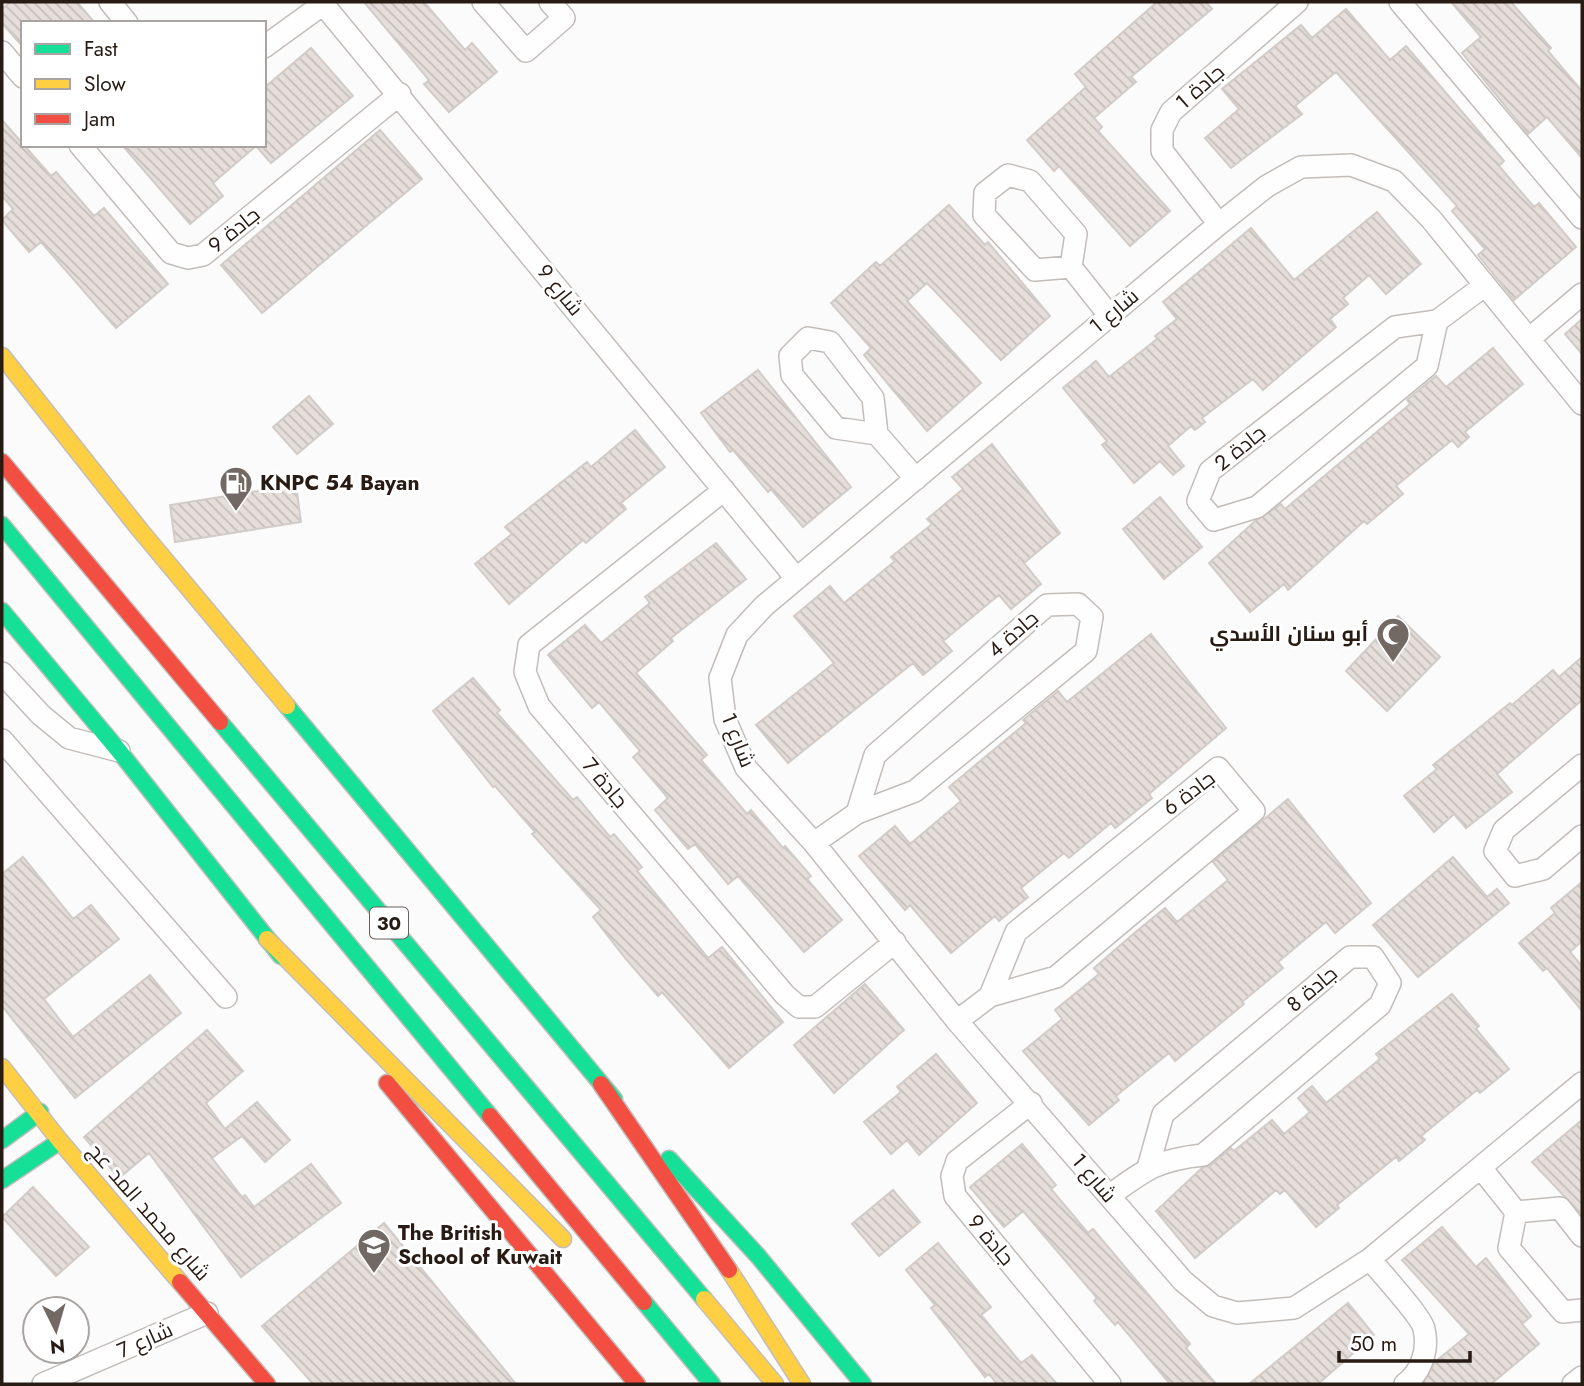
<svg xmlns="http://www.w3.org/2000/svg" width="1584" height="1386" viewBox="0 0 1584 1386" font-family="Jost,Cairo,sans-serif">
  <style>
    .building { fill: url(#building-back-hatch); stroke: #d2ccc8; stroke-width: 2 }
    .lines { fill: none; stroke-linecap: round; stroke-linejoin: round }
    .street-casing { stroke: #c3bdba; stroke-width: 24 }
    .fast-casing { stroke: #c3bdba; stroke-width: 19 }
    .slow-casing { stroke: #c3bdba; stroke-width: 19 }
    .jam-casing { stroke: #c3bdba; stroke-width: 19 }
    .street { stroke: #fefefe; stroke-width: 21 }
    .fast { stroke: #16e098; stroke-width: 16 }
    .slow { stroke: #ffcf43; stroke-width: 16 }
    .jam { stroke: #f24e42; stroke-width: 16 }
    .labels { text-anchor: middle; dominant-baseline: central; stroke-width: 6; stroke-linejoin: round; paint-order: stroke }
    .shield { fill: #fff; stroke: #685f5a; stroke-width: 2 }
    .shield-label { font-size: 19px; font-weight: bold; fill: #281b14 }
    .street-label { font-size: 21px; fill: #281b14; stroke: #fff }
    .poi-label { font-size: 21px; font-weight: bold; fill: #281b14; stroke: #fff; text-anchor: start }
  </style>
  <defs>
    <pattern id="building-back-hatch" width="6" height="6" patternUnits="userSpaceOnUse" patternTransform="scale(1.75)"><rect width="6" height="6" fill="#e5dedb"/><path d="M-1 5l2 2M0 0l6 6M5-1l2 2" fill="none" stroke="#c4bebb"/></pattern>
  </defs>
  <rect width="100%" height="100%" fill="#fbfbfb"/>
  <!-- building -->
  <path class="building" d="M 10,2 L 77,2 L 95,23 L 23,23 L 23,47 L 2,23 L 2,9 Z
    M 364,2 L 424,2 L 465,50 L 472,43 L 497,72 L 449,112 L 424,84 L 429,80 Z
    M 1157,2 L 1206,2 L 1212,9 L 1131,77 L 1136,82 L 1094,118 L 1102,127 L 1098,131 L 1170,211 L 1130,246 L 1059,166 L 1054,171 L 1027,140 L 1086,87 L 1075,74 Z
    M 1451,2 L 1511,2 L 1551,48 L 1548,51 L 1582,91 L 1582,158 L 1547,117 L 1528,134 L 1462,53 L 1481,37 Z
    M 1346,9 L 1390,60 L 1406,46 L 1504,161 L 1499,166 L 1534,207 L 1539,203 L 1576,247 L 1514,300 L 1478,255 L 1485,249 L 1452,211 L 1457,206 L 1336,72 L 1295,106 L 1302,114 L 1231,168 L 1205,138 L 1239,109 L 1222,89 L 1301,25 L 1312,38 Z
    M 311,48 L 353,96 L 271,163 L 256,146 L 213,183 L 223,196 L 190,224 L 122,145 L 264,145 L 264,88 Z
    M 2,120 L 51,176 L 56,172 L 94,216 L 104,208 L 168,284 L 116,328 L 41,242 L 29,252 L 2,220 L 13,209 L 2,196 Z
    M 380,130 L 422,179 L 262,313 L 221,265 Z
    M 949,205 L 985,245 L 988,242 L 1050,316 L 1001,360 L 927,283 L 907,301 L 981,383 L 927,431 L 864,355 L 871,348 L 831,303 L 876,262 L 880,266 Z
    M 1377,212 L 1421,264 L 1386,294 L 1369,275 L 1343,298 L 1348,304 L 1330,319 L 1336,327 L 1263,390 L 1253,379 L 1202,418 L 1205,422 L 1195,430 L 1191,426 L 1168,446 L 1184,466 L 1173,475 L 1160,461 L 1134,483 L 1102,445 L 1107,441 L 1063,388 L 1096,361 L 1109,377 L 1157,339 L 1155,336 L 1177,319 L 1163,302 L 1251,228 L 1294,280 Z
    M 1582,319 L 1582,354 L 1565,334 Z
    M 1493,348 L 1523,384 L 1465,432 L 1469,437 L 1458,447 L 1452,440 L 1396,486 L 1403,494 L 1367,524 L 1364,521 L 1288,590 L 1284,584 L 1250,612 L 1209,563 L 1254,522 L 1281,504 L 1285,509 L 1410,404 L 1407,400 L 1436,376 L 1446,387 Z
    M 758,370 L 851,487 L 803,527 L 771,489 L 768,492 L 733,450 L 730,452 L 701,413 Z
    M 309,396 L 333,424 L 297,454 L 273,427 Z
    M 635,430 L 665,467 L 621,503 L 626,509 L 586,543 L 583,540 L 509,604 L 475,564 L 512,534 L 505,527 L 587,462 L 591,467 Z
    M 992,444 L 1060,533 L 1024,563 L 1041,584 L 1011,609 L 999,595 L 943,641 L 952,651 L 923,675 L 913,663 L 788,763 L 756,725 L 834,663 L 794,616 L 830,586 L 844,603 L 895,561 L 891,557 L 932,524 L 927,519 L 963,489 L 952,477 Z
    M 296,485 L 301,522 L 175,542 L 170,505 Z
    M 1160,497 L 1202,547 L 1164,579 L 1123,529 Z
    M 716,543 L 746,579 L 671,638 L 673,641 L 636,673 L 707,755 L 701,760 L 747,814 L 751,810 L 783,848 L 785,846 L 811,876 L 807,879 L 842,920 L 804,952 L 738,876 L 728,884 L 695,844 L 688,849 L 655,810 L 668,798 L 633,757 L 640,751 L 599,702 L 592,708 L 548,655 L 585,625 L 601,643 L 650,603 L 645,597 Z
    M 1398,616 L 1440,657 L 1387,711 L 1346,671 Z
    M 1151,634 L 1226,728 L 1149,794 L 1152,798 L 1115,828 L 1111,823 L 1069,858 L 1064,853 L 1021,888 L 1028,897 L 999,921 L 995,916 L 951,953 L 910,905 L 905,910 L 859,856 L 895,826 L 910,844 L 961,801 L 949,787 L 1026,723 L 1023,720 L 1058,691 L 1067,702 Z
    M 1582,657 L 1582,700 L 1497,774 L 1512,792 L 1466,828 L 1454,814 L 1434,832 L 1404,796 L 1437,769 L 1433,765 L 1510,703 L 1512,705 L 1553,670 L 1559,677 Z
    M 473,678 L 500,710 L 497,713 L 573,800 L 577,797 L 610,837 L 614,834 L 642,867 L 637,871 L 708,958 L 722,947 L 783,1022 L 729,1068 L 662,992 L 658,996 L 626,959 L 593,917 L 601,910 L 532,834 L 535,832 L 495,786 L 493,787 L 433,711 Z
    M 1288,799 L 1371,903 L 1335,933 L 1326,922 L 1278,962 L 1283,968 L 1242,1002 L 1244,1004 L 1175,1061 L 1169,1053 L 1116,1096 L 1119,1100 L 1089,1125 L 1023,1051 L 1062,1019 L 1055,1010 L 1099,974 L 1094,968 L 1132,935 L 1165,908 L 1177,922 L 1228,880 L 1213,862 Z
    M 23,857 L 73,919 L 91,905 L 119,939 L 44,999 L 73,1037 L 150,975 L 181,1013 L 75,1098 L 2,1006 L 2,874 Z
    M 1453,857 L 1487,897 L 1497,889 L 1509,903 L 1418,977 L 1373,925 Z
    M 1582,882 L 1582,941 L 1570,952 L 1582,966 L 1582,1011 L 1547,968 L 1543,971 L 1519,943 L 1555,913 L 1551,908 Z
    M 865,984 L 904,1030 L 834,1093 L 794,1045 Z
    M 1452,994 L 1479,1026 L 1476,1029 L 1509,1069 L 1480,1093 L 1477,1090 L 1421,1136 L 1425,1140 L 1399,1161 L 1396,1157 L 1337,1205 L 1339,1208 L 1316,1227 L 1285,1190 L 1280,1194 L 1276,1190 L 1195,1258 L 1156,1211 L 1202,1168 L 1211,1165 L 1231,1148 L 1234,1151 L 1272,1120 L 1284,1134 L 1310,1112 L 1298,1098 L 1312,1086 L 1326,1103 L 1380,1059 L 1376,1054 Z
    M 207,1030 L 243,1071 L 206,1103 L 225,1129 L 257,1102 L 290,1140 L 265,1162 L 242,1136 L 212,1158 L 242,1197 L 245,1195 L 254,1207 L 311,1164 L 341,1203 L 241,1277 L 149,1153 L 119,1178 L 84,1137 Z
    M 936,1054 L 977,1103 L 919,1155 L 907,1140 L 891,1154 L 864,1122 L 901,1092 L 897,1087 Z
    M 1582,1120 L 1582,1215 L 1532,1162 Z
    M 1022,1144 L 1056,1185 L 1051,1189 L 1088,1233 L 1093,1229 L 1190,1344 L 1186,1348 L 1216,1384 L 1170,1384 L 1118,1322 L 1115,1325 L 1094,1301 L 1097,1298 L 1023,1211 L 1004,1227 L 970,1187 Z
    M 33,1187 L 89,1247 L 56,1276 L 2,1217 Z
    M 893,1190 L 920,1222 L 879,1256 L 852,1224 Z
    M 384,1223 L 516,1384 L 313,1384 L 262,1326 Z
    M 1442,1227 L 1476,1267 L 1486,1258 L 1531,1316 L 1522,1324 L 1539,1344 L 1491,1384 L 1423,1384 L 1435,1362 L 1469,1334 L 1402,1260 Z
    M 938,1243 L 991,1307 L 981,1315 L 1021,1363 L 1032,1355 L 1057,1384 L 997,1384 L 989,1374 L 985,1377 L 931,1308 L 935,1305 L 906,1270 Z
    M 1348,1303 L 1374,1335 L 1318,1384 L 1249,1384 Z"/>
  <g class="lines">
    <defs>
      <path id="street" d="M 110,2 L 127,23
        M 483,2 L 526,51 L 564,18 L 550,2
        M 1400,2 L 1582,218
        M 323,4 L 796,578
        M 264,47 L 326,2
        M 2,52 L 23,77
        M 80,145 L 171,253 L 188,258 L 203,255 L 400,94
        M 1219,224 L 1162,151 L 1162,130 L 1171,112 L 1297,2
        M 1071,267 L 1035,270 L 984,215 L 985,193 L 1008,175 L 1030,181 L 1076,234 L 1071,267 L 1109,315
        M 1437,321 L 1427,366 L 1257,507 L 1214,520 L 1198,501 L 1210,471 L 1395,327 L 1437,321 L 1484,286
        M 1529,339 L 1582,294
        M 1582,404 L 1431,219 L 1394,181 L 1351,165 L 1301,167 L 1267,186 L 1219,224 L 764,606 L 737,635 L 720,678 L 725,719 L 746,768 L 814,843 L 957,1021 L 1183,1281 L 1213,1306 L 1237,1313 L 1294,1308 L 1370,1259 L 1582,1083
        M 877,434 L 836,428 L 792,375 L 790,356 L 808,338 L 830,342 L 873,398 L 877,434 L 916,479
        M 724,490 L 529,645 L 525,672 L 539,706 L 785,995 L 799,1007 L 815,1007 L 895,942
        M 2,673 L 41,715 L 69,738 L 119,751
        M 2,740 L 226,997
        M 1582,765 L 1504,830 L 1495,851 L 1515,876 L 1543,869 L 1582,836
        M 814,843 L 857,813 L 875,755 L 1047,605 L 1078,604 L 1092,617 L 1086,651 L 915,791 L 857,813
        M 957,1021 L 990,996 L 1016,932 L 1218,768 L 1254,811 L 1056,977 L 990,996
        M 1031,1103 L 957,1161 L 952,1176 L 955,1196 L 1110,1384
        M 1481,1168 L 1516,1212
        M 1109,1196 C 1146,1169 1157,1160 1203,1155 L 1380,1005 L 1390,983 L 1373,957 L 1350,957 L 1163,1114 L 1148,1168
        M 1516,1212 L 1509,1248 L 1563,1312 L 1582,1310
        M 1516,1212 L 1560,1208 L 1582,1236
        M 1370,1259 C 1380,1272 1422,1317 1424,1329 C 1429,1350 1421,1372 1405,1384
        M 43,1384 L 207,1313
        M 1573,1384 L 1582,1377"/>
      <path id="fast" d="M 2,525 L 490,1116
        M 2,611 L 119,751 L 281,956
        M 287,706 L 614,1099
        M 220,722 L 704,1299
        M 2,1140 L 40,1112
        M 669,1159 L 758,1256 L 863,1384
        M 2,1180 L 60,1141
        M 644,1302 L 712,1384"/>
      <path id="slow" d="M 2,356 L 140,530 L 287,706
        M 267,939 L 563,1239
        M 2,1067 L 60,1141 L 180,1282
        M 729,1270 L 802,1384
        M 704,1299 L 775,1384"/>
      <path id="jam" d="M 2,462 L 220,722
        M 387,1083 L 637,1384
        M 601,1084 L 729,1270
        M 490,1116 L 644,1302
        M 180,1282 L 267,1384"/>
    </defs>
    <!-- street casing -->
    <use href="#street" class="street-casing"/>
    <!-- fast casing -->
    <use href="#fast" class="fast-casing"/>
    <!-- slow casing -->
    <use href="#slow" class="slow-casing"/>
    <!-- jam casing -->
    <use href="#jam" class="jam-casing"/>
    <!-- street -->
    <use href="#street" class="street"/>
    <!-- fast -->
    <use href="#fast" class="fast"/>
    <!-- slow -->
    <use href="#slow" class="slow"/>
    <!-- jam -->
    <use href="#jam" class="jam"/>
  </g>
  <!-- icons -->
  <defs>
    <symbol id="fuel-pin" viewBox="-11 -11 22 30"><path d="M0 17L-7.5 6A9.5 9.5 0 1 1 7.5 6Z" fill="#726965" stroke="#fff"/><path d="M-5.5-6h7V0h2V4h1.3V-2.5L3-4.5l.8-.8L6-3V5H2.5V1h-1V6h-7ZM-4.2-4.7v3.2H.2V-4.7Z" fill="#fff"/></symbol>
    <symbol id="mosque-pin" viewBox="-11 -11 22 30"><path d="M0 17L-7.5 6A9.5 9.5 0 1 1 7.5 6Z" fill="#726965" stroke="#fff"/><path d="M3.5-4.9A6 6 0 1 0 3.5 4.9A5 5 0 1 1 3.5-4.9Z" fill="#fff"/></symbol>
    <symbol id="school-pin" viewBox="-11 -11 22 30"><path d="M0 17L-7.5 6A9.5 9.5 0 1 1 7.5 6Z" fill="#726965" stroke="#fff"/><path d="M0-5L7-2L0 1L-7-2ZM-4 1L0 2.5L4 1V4Q0 6-4 4Z" fill="#fff"/></symbol>
  </defs>
  <g fill-rule="evenodd">
    <use href="#fuel-pin" x="217" y="464" width="38" height="52"/>
    <use href="#mosque-pin" x="1374" y="615" width="38" height="52"/>
    <use href="#school-pin" x="355" y="1226" width="38" height="52"/>
  </g>
  <g class="labels">
    <!-- shield labels -->
    <rect class="shield" x="370" y="907.5" width="38" height="31" rx="5"/>
    <g class="shield-label">
      <text x="389" y="923">30</text>
    </g>
    <!-- street labels -->
    <g class="street-label">
      <text transform="translate(1200 87) rotate(-41)">جادة 1</text>
      <text transform="translate(234 230) rotate(-39)">جادة 9</text>
      <text transform="translate(560 290) rotate(51)">شارع 9</text>
      <text transform="translate(1114 311) rotate(-40)">شارع 1</text>
      <text transform="translate(1240 448) rotate(-39)">جادة 2</text>
      <text transform="translate(1013 634) rotate(-41)">جادة 4</text>
      <text transform="translate(738 740) rotate(68)">شارع 1</text>
      <text transform="translate(605 783) rotate(50)">جادة 7</text>
      <text transform="translate(1189 793) rotate(-37)">جادة 6</text>
      <text transform="translate(1312 989) rotate(-40)">جادة 8</text>
      <text transform="translate(1094 1178) rotate(50)">شارع 1</text>
      <text transform="translate(149 1212) rotate(49)">شارع محمد المد عج</text>
      <text transform="translate(991 1240) rotate(50)">جادة 9</text>
      <text transform="translate(145 1340) rotate(-24)">شارع 7</text>
    </g>
    <!-- poi labels -->
    <g class="poi-label">
      <text x="260" y="483">KNPC 54 Bayan</text>
      <text x="1368" y="634" text-anchor="end">أبو سنان الأسدي</text>
      <text x="398" y="1233">The British<tspan x="398" dy="24">School of Kuwait</tspan></text>
    </g>
  </g>
  <!-- border -->
  <rect width="1584" height="1386" fill="none" stroke="#281b14" stroke-width="7"/>
  <!-- legend -->
  <rect x="21" y="21" width="245" height="126" fill="#ffffff" stroke="#a9a4a1" stroke-width="2"/>
  <rect x="35" y="44" width="35" height="10" fill="#16e098" stroke="#a9a4a1" stroke-width="2"/>
  <text x="84" y="56" font-size="21" fill="#281b14">Fast</text>
  <rect x="35" y="79" width="35" height="10" fill="#ffcf43" stroke="#a9a4a1" stroke-width="2"/>
  <text x="84" y="91" font-size="21" fill="#281b14">Slow</text>
  <rect x="35" y="114" width="35" height="10" fill="#f24e42" stroke="#a9a4a1" stroke-width="2"/>
  <text x="84" y="126" font-size="21" fill="#281b14">Jam</text>
  <!-- north arrow -->
  <g transform="translate(56 1330) rotate(175)"><circle r="33" fill="#ffffff" stroke="#a9a4a1" stroke-width="2"/>
  <path d="M0-5L12 26L0 18L-12 26Z" fill="#726965"/>
  <text y="-10" font-size="19" font-weight="bold" text-anchor="middle" fill="#281b14">N</text>
  </g>
  <!-- scale -->
  <path d="M1339 1351v10h131v-10" fill="none" stroke="#281b14" stroke-width="3.5"/>
  <text x="1350" y="1351" font-size="21" fill="#281b14" stroke="#ffffff" stroke-width="5" paint-order="stroke">50 m</text>
</svg>
